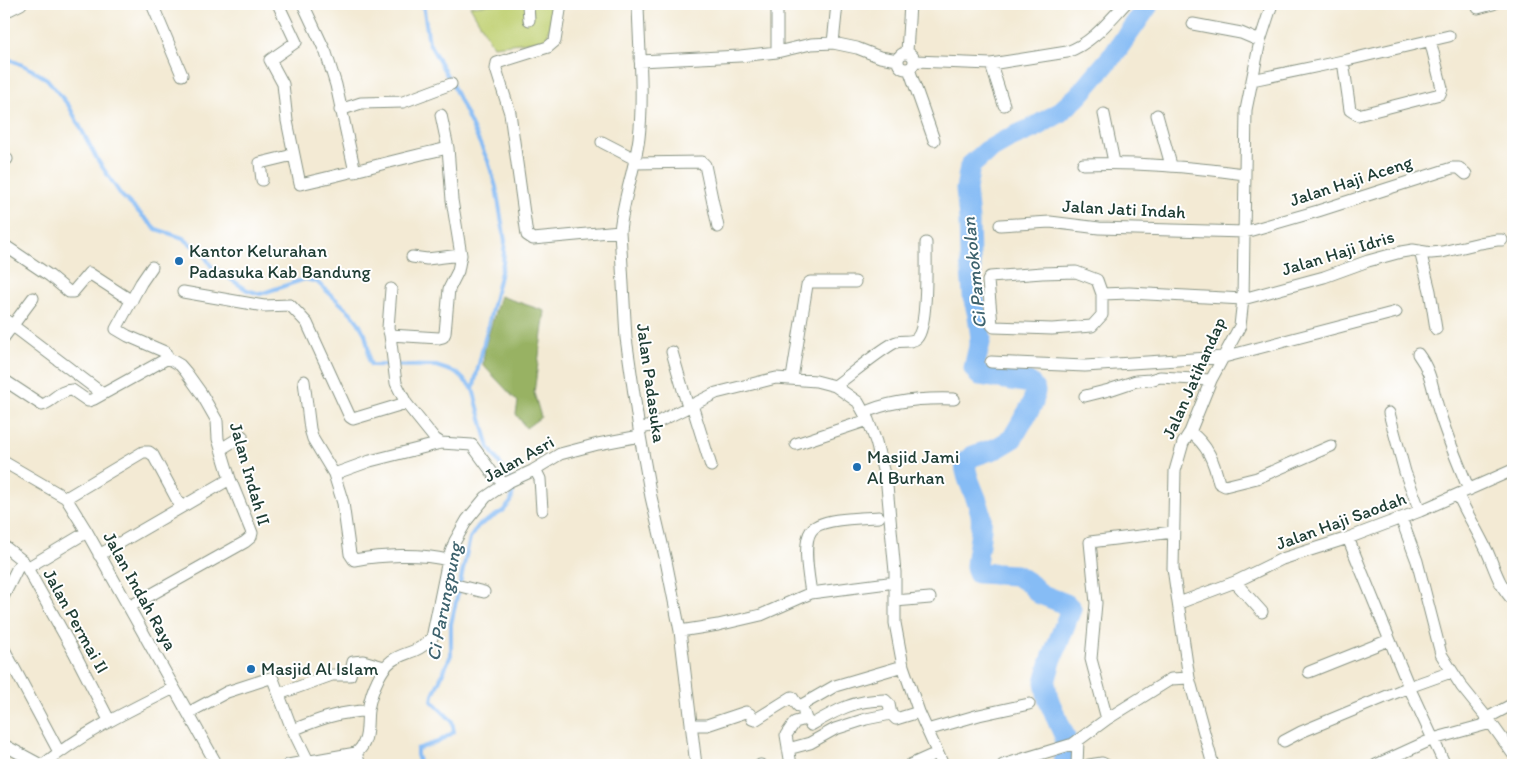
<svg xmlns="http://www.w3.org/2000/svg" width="1517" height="769" viewBox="0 0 1517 769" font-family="Itim,sans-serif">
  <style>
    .green { fill: #c0d072; stroke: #708653 }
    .forest { fill: #98b264; stroke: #5c784c }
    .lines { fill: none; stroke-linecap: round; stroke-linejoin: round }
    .stream { stroke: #86bcf5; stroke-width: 4 }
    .river { stroke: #86bcf5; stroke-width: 21 }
    .minor-casing { stroke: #899484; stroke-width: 13 }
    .minor { stroke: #fff; stroke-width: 11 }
    .poi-dot { fill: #1f6fb2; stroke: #fff; stroke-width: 2 }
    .labels { text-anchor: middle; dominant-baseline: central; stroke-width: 4; stroke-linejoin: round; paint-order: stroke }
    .street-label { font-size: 18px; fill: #1f3d34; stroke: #fff }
    .poi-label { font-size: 18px; fill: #1f3d34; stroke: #fff; text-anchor: start }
    .water-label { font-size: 19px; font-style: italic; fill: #3e636e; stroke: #fff }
  </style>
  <rect width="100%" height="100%" fill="#fff"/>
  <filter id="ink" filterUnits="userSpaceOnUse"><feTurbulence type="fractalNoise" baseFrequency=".02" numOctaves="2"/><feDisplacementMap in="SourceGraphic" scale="10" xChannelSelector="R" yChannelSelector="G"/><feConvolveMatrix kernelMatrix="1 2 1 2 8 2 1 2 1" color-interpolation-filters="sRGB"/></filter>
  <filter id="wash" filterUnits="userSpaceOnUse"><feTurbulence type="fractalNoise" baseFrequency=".0096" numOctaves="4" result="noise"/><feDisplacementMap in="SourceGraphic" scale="20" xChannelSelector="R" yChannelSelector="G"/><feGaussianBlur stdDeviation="1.12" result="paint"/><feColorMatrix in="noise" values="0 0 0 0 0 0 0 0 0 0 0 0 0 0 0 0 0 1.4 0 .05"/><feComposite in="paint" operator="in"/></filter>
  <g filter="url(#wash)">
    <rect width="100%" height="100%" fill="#f3ead4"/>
    <!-- green -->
    <path class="green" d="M 493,4 L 554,4 L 547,40 L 493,46 L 470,6 Z"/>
    <!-- forest -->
    <path class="forest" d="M 500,296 L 545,311 L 534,393 L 541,417 L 526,428 L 516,414 L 518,402 L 483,365 L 485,346 Z"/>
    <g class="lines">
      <!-- stream -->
      <path class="stream" d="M 423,4 L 429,43 L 454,88 L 488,161 L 496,187 L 505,241 L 503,263 L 473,389
        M 4,57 L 27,67 L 47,79 L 69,106 L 97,159 L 121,195 L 156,229 L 183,238 L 204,255 L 211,266 L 247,290 L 260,294 L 305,279 L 317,282 L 351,313 L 358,322 L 365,334 L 368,347 L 369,360 L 371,365 L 436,366 L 457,373 L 473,389 L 489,448 L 511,480 L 513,491 L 511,502 L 503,511 L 478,526 L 470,538 L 451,624 L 451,655 L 433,695 L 432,701 L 452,721 L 454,732 L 438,742 L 417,749 L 417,755 L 420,765"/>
      <!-- river -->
      <path class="river" d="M 1064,765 L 1065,737 L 1048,699 L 1045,682 L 1051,661 L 1071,609 L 1066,604 L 1040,594 L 1030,584 L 1016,575 L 978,573 L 976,566 C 977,550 983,531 981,515 C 978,496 965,480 965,462 L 973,456 L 997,448 L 1012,439 L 1033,403 L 1035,391 L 1030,383 L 979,375 L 974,368 L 981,338 L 978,316 L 973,295 L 970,257 L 969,220 L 966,189 L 970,166 L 987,151 L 1008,139 L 1033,128 L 1059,113 L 1078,96 L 1114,54 L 1149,4"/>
    </g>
  </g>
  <g filter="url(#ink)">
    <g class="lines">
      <defs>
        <path id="minor" d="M 152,4 L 182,75
          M 280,4 L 279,6 L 296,42 L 270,60 L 283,84 L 287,121 L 300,184 C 350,173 398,159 448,148
          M 303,4 L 326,53 L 336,85 L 355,172
          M 528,4 L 529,20
          M 561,4 L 555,41 L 548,47 L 497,63 L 496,69 L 510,113 L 527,235 L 533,239 L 620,231
          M 638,4 C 639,48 644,94 639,138 C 635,169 623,199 620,231 L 626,338 L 640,436 L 651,497 L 666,561 L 680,631 L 696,765
          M 1477,4 L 1478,8 L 1493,4
          M 4,9 L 7,11 L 21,4
          M 1193,24 L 1241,33 L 1260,41
          M 833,43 L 837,4
          M 777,52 L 777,5
          M 907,52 L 910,4
          M898 61a8 8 0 1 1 16 0a8 8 0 1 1-16 0Z
          M 640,61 L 740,56 L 777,52 L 811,44 L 833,43 L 857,48 L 880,57 L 898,60
          M 915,61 L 991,64 L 1067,52 C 1092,43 1108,22 1125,4
          M 1343,61 L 1350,110 L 1358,115 L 1440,94 L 1442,88 L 1430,40
          M 991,64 L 1004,105
          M 909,69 L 934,140
          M 1252,80 L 1343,61 L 1449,36
          M 340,110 L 361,103 L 403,102 L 451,84
          M 1104,114 L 1114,162
          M 1157,115 L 1171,165
          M 602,142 L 635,159
          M 4,161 L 7,159
          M 634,163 L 702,162 L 705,165 L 718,227
          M 1083,164 C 1139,162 1189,167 1245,174
          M 262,180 L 260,163 L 293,155
          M 1000,225 L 1050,222 L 1099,228 L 1245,232 L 1318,211 L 1452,168 L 1459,168 L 1466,174
          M 4,245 L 50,276 L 69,292 L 73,292 L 89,273 L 132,301
          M 1420,251 L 1430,291 L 1436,329
          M 412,257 L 427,259 L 461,255
          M 1076,272 L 1097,280 L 1102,294 L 1102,315 L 1092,326 L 1052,329 L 994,327 L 992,325 L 988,281 L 990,277 L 1042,273 Z
          M 391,289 L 388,328 L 390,335 L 396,383 L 406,403 L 435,439 L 441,443 L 472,445 L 494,475 L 505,484
          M 183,292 L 264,306 L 290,305 L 307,323 L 350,417 L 353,419 L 406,403
          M 1102,294 L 1129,293 L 1243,299 L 1324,277 L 1368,261 L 1401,252 L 1413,250 L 1431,253 L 1442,252 L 1480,243 L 1497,240 L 1502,240
          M 4,319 L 103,394
          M 390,335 L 439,338 L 443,337 L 445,333 L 449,289 L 458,271 L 461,255 L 452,200 L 448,148 L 441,115
          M 4,337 L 33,298
          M 672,352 L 688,407
          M 1418,354 C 1433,374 1432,391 1440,414 C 1448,440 1459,465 1469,490
          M 991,362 L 1085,366 L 1224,357 L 1396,312
          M 792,378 L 807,285 L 810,282 L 855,282
          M 4,380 L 42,405 C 53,402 59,390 72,390
          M 304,381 L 310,429 L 313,439 L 334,474 L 343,503 L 350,554 L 354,560 C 382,555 420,553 448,560
          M 835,386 C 853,373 876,353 894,343 C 901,339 911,344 917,338 C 928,327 926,261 926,243
          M 72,390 L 88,401 L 94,399 L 168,358
          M 1085,396 L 1109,390 L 1136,381 L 1150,380 L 1160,377 L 1211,380
          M 692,405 L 711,466
          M 864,413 C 891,400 924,398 954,399
          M 1389,413 L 1405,472 L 1420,511
          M 639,429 L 650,426 L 716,393 L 776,378 L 816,381 L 835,386 L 858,402 L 868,420 L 876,442 L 887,486 L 895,572 L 895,623 L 903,666 L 919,712 L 943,765
          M 1190,432 C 1208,445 1214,462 1219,483 L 1225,486 L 1257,478 L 1331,446
          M 796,444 L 868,420
          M 221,449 L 242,436
          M 4,462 L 66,498 L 87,532 L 217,765
          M 535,469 L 540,479 L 542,510
          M 334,474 L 370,461 L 441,443
          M 1458,495 C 1467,514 1478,532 1487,551 C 1495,569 1499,586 1513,600
          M 66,498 L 143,452 L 149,452 L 153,455 L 181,507
          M 1401,518 L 1417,561 L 1441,654 L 1462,687 L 1491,723 L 1513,754
          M 1348,538 L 1409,687 L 1445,765
          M 4,546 L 23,561 L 27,568 L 74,652 L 109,720
          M 99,555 L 230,479
          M 27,568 L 87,532
          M 444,582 L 484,592
          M 1235,582 L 1262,612
          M 811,593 C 809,578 802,544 811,531 C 819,518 863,518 879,517
          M 4,595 L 18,567 L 23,561
          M 895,601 L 930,598
          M 1179,603 L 1235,582 L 1282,559 L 1348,538 L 1420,511 L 1513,470
          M 129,607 L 245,542 L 251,537 L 252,533 L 230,479 L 218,439 L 217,421 L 201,393 L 186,372 L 180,365 L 168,358 L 165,352 L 128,336 L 116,329 L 141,283 L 152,267
          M 680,631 L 718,625 L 761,615 L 811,593 L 888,583
          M 4,649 L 59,752
          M 1309,672 L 1389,640
          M 279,694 L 332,675 L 350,675 L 353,662 L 363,661 L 384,667
          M 188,713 L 227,692 L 270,678 L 273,679 L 290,724 L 308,761
          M 1487,718 L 1513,704
          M 806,719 L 811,725 C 837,710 854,700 885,700 L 889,704 L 891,714
          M 1107,719 L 1091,659 L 1096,603 L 1090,542 L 1173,532
          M 691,725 L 707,725 L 746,712 L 750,714 L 752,719 L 755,720 L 792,697 L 798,706 L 800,706 L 835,686 L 903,666
          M 293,730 C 317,720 341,711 368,711
          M 927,730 L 979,715 L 1029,704
          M 1284,741 L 1301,732 L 1409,687 L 1451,672
          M 4,745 L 41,765
          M 788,749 L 810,743 L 835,729 L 866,719 L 891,714 L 896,719 L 919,712
          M 356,753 L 360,765
          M 43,765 C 82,733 128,711 174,688
          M 288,765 L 356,753 C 370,742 366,725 368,710 C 370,699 373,689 378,679 C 393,647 412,660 432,638 L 448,560 L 455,541 L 467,520 L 486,497 L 508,482 L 532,471 L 560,454 L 598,444 L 640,436
          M 760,765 L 761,765
          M 791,765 L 786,735 L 795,722 L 806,719 L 804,713
          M 910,765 L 937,753
          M 1003,765 L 1073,744 L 1107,719 L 1171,679 L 1189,678
          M 1077,765 L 1078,740
          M 1089,765 L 1102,763 L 1106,765
          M 1213,765 L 1189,678 L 1173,568 L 1175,471 L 1183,443 L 1190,432 L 1211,380 L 1240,326 L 1243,299 L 1246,110 L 1260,41 L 1272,4
          M 1376,765 L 1433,739 L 1491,723"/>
      </defs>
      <!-- minor casing -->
      <use href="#minor" class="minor-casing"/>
      <!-- minor -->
      <use href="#minor" class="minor"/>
    </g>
  </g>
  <!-- markers -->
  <g class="poi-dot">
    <circle cx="179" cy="261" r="5"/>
    <circle cx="857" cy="467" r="5"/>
    <circle cx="251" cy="669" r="5"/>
  </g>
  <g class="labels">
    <!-- street labels -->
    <g class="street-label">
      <text transform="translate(1351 181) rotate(-18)">Jalan Haji Aceng</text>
      <text transform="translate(1124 209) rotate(3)">Jalan Jati Indah</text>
      <text transform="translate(1338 253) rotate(-17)">Jalan Haji Idris</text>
      <text transform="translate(1194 378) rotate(-66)">Jalan Jatihandap</text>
      <text transform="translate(651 383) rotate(82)">Jalan Padasuka</text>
      <text transform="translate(519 459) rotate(-29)">Jalan Asri</text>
      <text transform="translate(250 474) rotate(74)">Jalan Indah II</text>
      <text transform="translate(1341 521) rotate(-20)">Jalan Haji Saodah</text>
      <text transform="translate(140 591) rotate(61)">Jalan Indah Raya</text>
      <text transform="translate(76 621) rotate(61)">Jalan Permai II</text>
    </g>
    <!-- poi labels -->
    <g class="poi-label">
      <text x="189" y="251">Kantor Kelurahan<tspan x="189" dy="21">Padasuka Kab Bandung</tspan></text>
      <text x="867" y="457">Masjid Jami<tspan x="867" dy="21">Al Burhan</tspan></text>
      <text x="261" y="669">Masjid Al Islam</text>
    </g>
    <!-- water labels -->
    <g class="water-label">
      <text transform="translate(974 273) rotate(-96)">Ci Pamokolan</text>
      <text transform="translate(444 602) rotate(-79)">Ci Parungpung</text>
    </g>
  </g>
  <!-- margin -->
  <rect width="1517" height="769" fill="none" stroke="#fff" stroke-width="20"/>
</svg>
